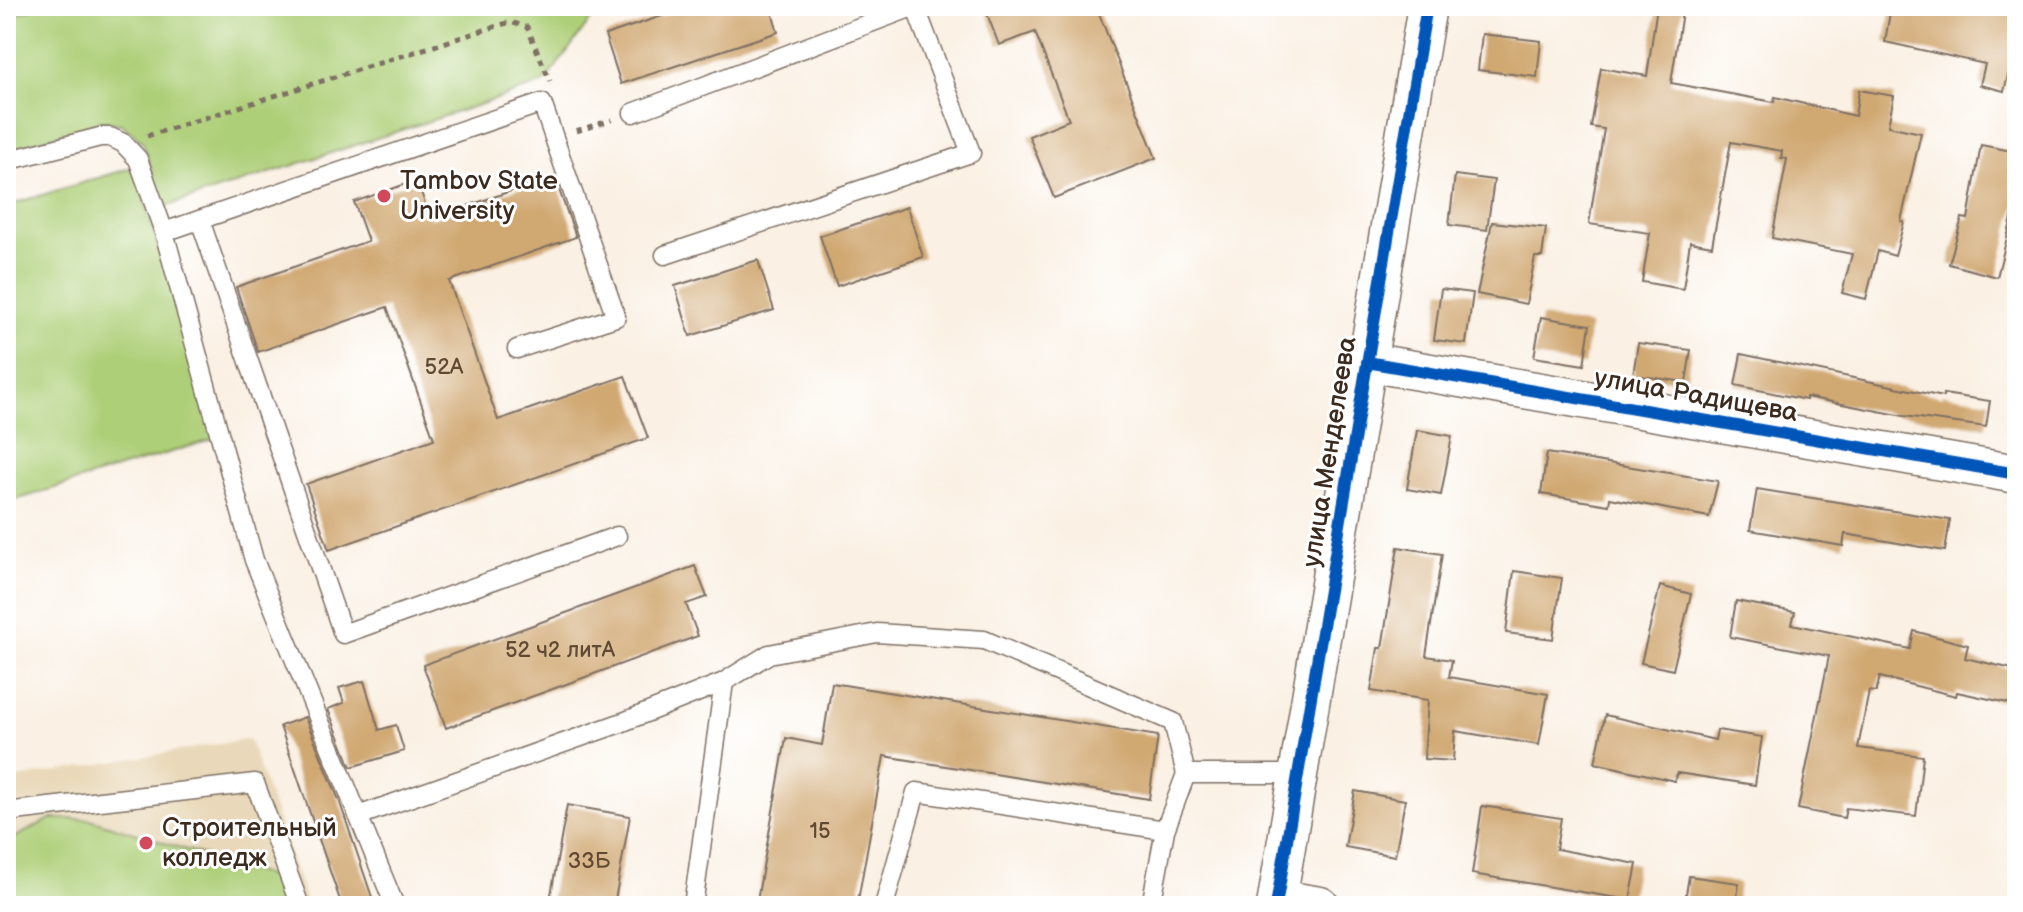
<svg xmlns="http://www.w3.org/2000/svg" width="2023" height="912" viewBox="0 0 2023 912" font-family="'Balsamiq Sans',sans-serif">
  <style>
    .built { fill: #e9d9ba }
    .green { fill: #adcf77; stroke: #747c4a; stroke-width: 2 }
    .building { fill: #d0a872 }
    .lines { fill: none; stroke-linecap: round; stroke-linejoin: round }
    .service-casing { stroke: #7e6f63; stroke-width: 21 }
    .minor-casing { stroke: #7e6f63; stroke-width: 41 }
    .path { stroke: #7e6f63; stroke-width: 5; stroke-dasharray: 6 6; stroke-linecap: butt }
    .service { stroke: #fff; stroke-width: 18 }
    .minor { stroke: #fff; stroke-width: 38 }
    .cycleway-casing { stroke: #fff; stroke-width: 17 }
    .cycleway { stroke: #0057b8; stroke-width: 12 }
    .poi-dot { fill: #d1495b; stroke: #fff; stroke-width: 3 }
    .labels { text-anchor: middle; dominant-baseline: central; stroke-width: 6; stroke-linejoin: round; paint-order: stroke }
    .number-label { font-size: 22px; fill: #604a33 }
    .poi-label { font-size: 26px; fill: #3b2a1e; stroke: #fff; text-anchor: start }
    .street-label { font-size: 26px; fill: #3b2a1e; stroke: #fff }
  </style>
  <rect width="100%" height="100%" fill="#fff"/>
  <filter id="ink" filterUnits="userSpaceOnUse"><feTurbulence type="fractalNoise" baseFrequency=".0125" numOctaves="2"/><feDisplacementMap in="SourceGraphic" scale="16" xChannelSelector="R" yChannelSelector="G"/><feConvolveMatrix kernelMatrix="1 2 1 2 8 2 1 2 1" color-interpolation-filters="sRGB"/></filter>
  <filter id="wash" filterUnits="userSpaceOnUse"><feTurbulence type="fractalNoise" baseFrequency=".006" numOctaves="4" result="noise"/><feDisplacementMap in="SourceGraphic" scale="32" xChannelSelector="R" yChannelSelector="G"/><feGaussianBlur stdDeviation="1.8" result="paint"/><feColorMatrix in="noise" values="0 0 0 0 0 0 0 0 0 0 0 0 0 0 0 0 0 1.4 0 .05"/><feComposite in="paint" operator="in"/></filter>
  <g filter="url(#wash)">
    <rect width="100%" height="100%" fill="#faf0e3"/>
    <!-- built -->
    <path class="built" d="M 249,739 L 308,906 L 6,906 L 6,780 Z"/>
    <!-- green -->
    <path class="green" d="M 40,6 L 601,6 L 543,84 L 162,208 L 143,142 L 121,124 L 101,121 L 6,151 L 6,18 Z
      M 134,167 L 217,438 L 6,503 L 6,206 Z
      M 50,819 L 90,819 L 271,877 L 293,893 L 302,906 L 6,906 L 6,851 L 14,838 Z"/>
    <g id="blocks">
      <!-- building -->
      <path class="building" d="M 692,6 L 770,6 L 778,32 L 621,84 L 605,35 Z
        M 984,6 L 1096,6 L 1156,158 L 1054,198 L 1029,136 L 1069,120 L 1035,32 L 999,45 Z
        M 1657,6 L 1683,6 L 1671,83 L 1774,102 L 1775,97 L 1855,116 L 1859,90 L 1894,96 L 1888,126 L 1921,133 L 1901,221 L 1904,222 L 1895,256 L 1878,251 L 1866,299 L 1842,293 L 1852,254 L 1772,238 L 1787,159 L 1781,158 L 1782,151 L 1731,142 L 1712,246 L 1690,242 L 1683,289 L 1642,282 L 1650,233 L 1589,224 L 1604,129 L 1591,127 L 1601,68 L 1647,76 Z
        M 1891,6 L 2017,6 L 2017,41 L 2004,91 L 1980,85 L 1985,64 L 1885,42 Z
        M 1482,34 L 1541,41 L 1537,77 L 1478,70 Z
        M 1981,145 L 2017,152 L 2017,198 L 1997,277 L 1949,264 L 1962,218 L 1968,219 Z
        M 1455,175 L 1494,180 L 1487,230 L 1449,225 Z
        M 554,176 L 576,237 L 449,281 L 498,420 L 625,376 L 648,438 L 329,550 L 306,484 L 434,439 L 387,307 L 258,352 L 236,287 L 368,241 L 354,202 L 417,180 L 430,219 Z
        M 907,207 L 923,257 L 837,286 L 820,236 Z
        M 1492,222 L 1546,228 L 1542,257 L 1535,257 L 1526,304 L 1477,294 Z
        M 758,260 L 774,310 L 690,336 L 675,286 Z
        M 1441,289 L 1473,293 L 1466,344 L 1434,340 Z
        M 1541,317 L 1590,325 L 1584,365 L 1534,357 Z
        M 1638,343 L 1691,350 L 1686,382 L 1633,375 Z
        M 1741,354 L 1943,397 L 1943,394 L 1990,401 L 1986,427 L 1904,416 L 1806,397 L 1806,400 L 1735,385 Z
        M 1417,430 L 1452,436 L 1441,495 L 1407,489 Z
        M 1547,453 L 1718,481 L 1709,517 L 1610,498 L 1609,505 L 1541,494 Z
        M 1757,489 L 1950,520 L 1945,551 L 1845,534 L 1843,546 L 1750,530 Z
        M 1398,547 L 1442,554 L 1426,656 L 1452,660 L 1449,677 L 1548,694 L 1539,745 L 1455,731 L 1453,761 L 1424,759 L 1428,700 L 1371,691 L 1378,648 L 1382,648 Z
        M 695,566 L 707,597 L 686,604 L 698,636 L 446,728 L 423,665 Z
        M 1514,571 L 1562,578 L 1553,639 L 1506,633 Z
        M 1660,586 L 1691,594 L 1673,670 L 1641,663 Z
        M 1736,601 L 1795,612 L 1792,624 L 1910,649 L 1914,631 L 1968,645 L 1965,658 L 2017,670 L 2017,705 L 1957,692 L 1956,696 L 1880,677 L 1876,692 L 1869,691 L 1858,748 L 1923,756 L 1916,816 L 1846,808 L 1844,818 L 1798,809 L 1829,656 L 1730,637 Z
        M 364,681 L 379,730 L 396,725 L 404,751 L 351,767 L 328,709 L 344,703 L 339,688 Z
        M 832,683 L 1158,736 L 1149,799 L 884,756 L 857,906 L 756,906 L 786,738 L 822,745 Z
        M 1605,715 L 1715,740 L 1717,730 L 1762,737 L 1755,785 L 1677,773 L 1675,781 L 1595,763 Z
        M 305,717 L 339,800 L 375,906 L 342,906 L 280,726 Z
        M 1355,791 L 1405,800 L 1395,856 L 1345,847 Z
        M 567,805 L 630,816 L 614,906 L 549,906 Z
        M 1482,806 L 1561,818 L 1556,849 L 1637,864 L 1630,900 L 1472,874 Z
        M 1689,876 L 1739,883 L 1736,906 L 1684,906 Z"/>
    </g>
  </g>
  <g filter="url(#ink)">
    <use href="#blocks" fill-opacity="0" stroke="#7e6f63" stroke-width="2"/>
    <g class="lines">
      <defs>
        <path id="service" d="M 633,113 L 915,6 L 971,153 L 665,255
          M 6,161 L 100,137 L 110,137 L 123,143 L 138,159 L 164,232 L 254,560 L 395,906
          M 200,220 L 343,634 L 617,536
          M 164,232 L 542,103 L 616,317 L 517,349
          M 6,812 L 255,783 L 300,906
          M 358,816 L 623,722 L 724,682
          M 693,906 L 724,682 L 769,654 L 877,633 L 984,640 L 1173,722 L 1186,774
          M 884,906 L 916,792 L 1165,830
          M 1151,906 L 1165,830 L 1186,774 L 1298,774"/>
        <path id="minor" d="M 1367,362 L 2017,474
          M 1278,899 L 1320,906
          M 1276,906 L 1427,6"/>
      </defs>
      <!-- service casing -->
      <use href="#service" class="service-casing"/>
      <!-- minor casing -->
      <use href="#minor" class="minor-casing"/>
      <!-- path -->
      <path class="path" d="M 576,131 L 612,120
        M 147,136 L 510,22 L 527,27 L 550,81"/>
      <!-- service -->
      <use href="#service" class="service"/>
      <!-- minor -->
      <use href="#minor" class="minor"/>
      <defs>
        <path id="cycleway" d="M 1367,362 L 2017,474
          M 1276,906 L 1427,6"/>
      </defs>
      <!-- cycleway casing -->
      <use href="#cycleway" class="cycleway-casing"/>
      <!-- cycleway -->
      <use href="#cycleway" class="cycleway"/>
    </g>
  </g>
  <!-- markers -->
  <g class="poi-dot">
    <circle cx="384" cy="196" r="8"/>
    <circle cx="146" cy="843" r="8"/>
  </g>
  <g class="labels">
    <!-- number labels -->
    <g class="number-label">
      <text x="444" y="367">52А</text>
      <text x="560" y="650">52 ч2 литА</text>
      <text x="820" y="831">15</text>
      <text x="589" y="861">33Б</text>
    </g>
    <!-- poi labels -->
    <g class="poi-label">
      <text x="400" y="181">Tambov State<tspan x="400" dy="30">University</tspan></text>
      <text x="162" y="828">Строительный<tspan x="162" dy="30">колледж</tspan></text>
    </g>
    <!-- street labels -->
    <g class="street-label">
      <text transform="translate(1696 396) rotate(10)">улица Радищева</text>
      <text transform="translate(1330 452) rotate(-81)">улица Менделеева</text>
    </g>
  </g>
  <!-- margin -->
  <rect width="2023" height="912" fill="none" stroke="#fff" stroke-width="32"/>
</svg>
